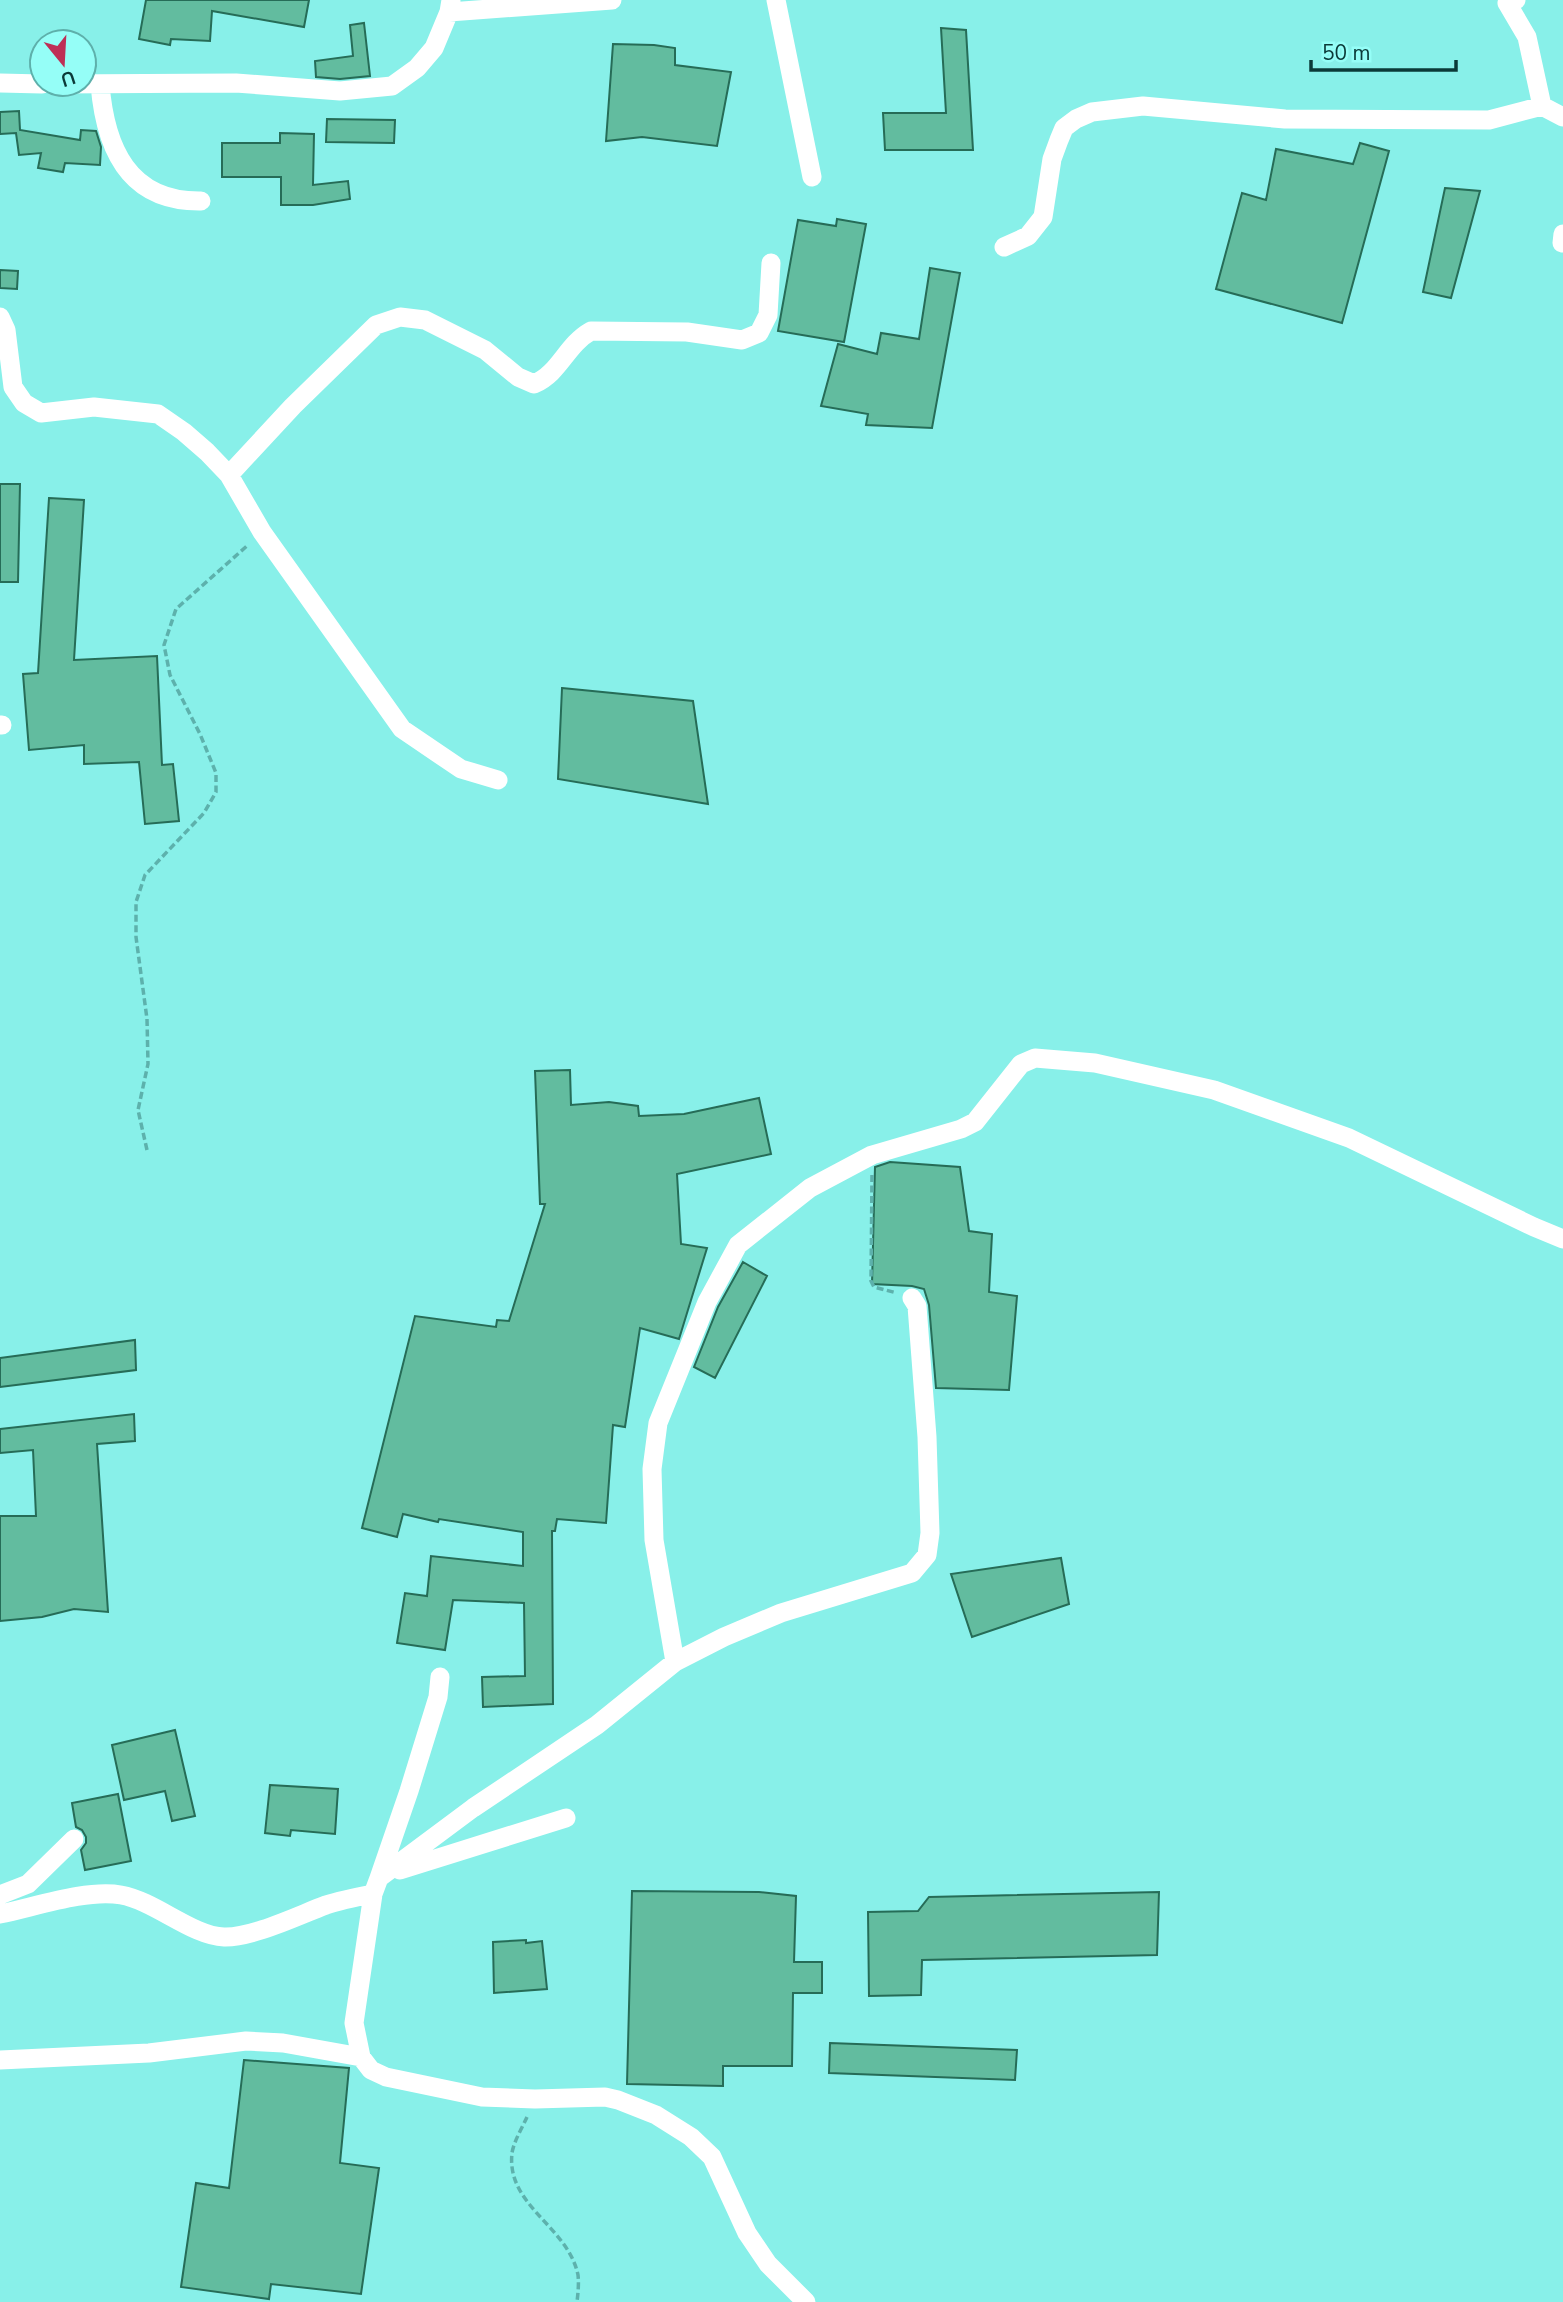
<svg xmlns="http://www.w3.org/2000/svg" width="1563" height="2302" viewBox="0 0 1563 2302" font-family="'Nunito Sans',sans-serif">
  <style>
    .building { fill: #62bc9f; stroke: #266c57; stroke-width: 2 }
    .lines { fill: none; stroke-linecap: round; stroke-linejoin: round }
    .path { stroke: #5db1ac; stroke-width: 3.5; stroke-dasharray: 7 3.5; stroke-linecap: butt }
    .street { stroke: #fff; stroke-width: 19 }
  </style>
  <rect width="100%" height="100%" fill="#88f0e9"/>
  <!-- building -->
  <path class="building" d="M 146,0 L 309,0 L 304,27 L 212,11 L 210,41 L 171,39 L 170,45 L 139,39 Z
    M 364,23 L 370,76 L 340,79 L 316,77 L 315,61 L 353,56 L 350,25 Z
    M 941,28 L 966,30 L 973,150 L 885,150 L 883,113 L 946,113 Z
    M 613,44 L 654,45 L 675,48 L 675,65 L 731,72 L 717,146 L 642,137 L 606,141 Z
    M 19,111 L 20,130 L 80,140 L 81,130 L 96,131 L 101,147 L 100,165 L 65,163 L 63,172 L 38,168 L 41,153 L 19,155 L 16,133 L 0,134 L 0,112 Z
    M 327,119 L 395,120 L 394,143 L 326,142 Z
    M 280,133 L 314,134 L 313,185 L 348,181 L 350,199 L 313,205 L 281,205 L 281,177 L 222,177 L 222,143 L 280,143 Z
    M 1360,143 L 1389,151 L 1342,323 L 1216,289 L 1242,193 L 1266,200 L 1276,149 L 1353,164 Z
    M 1445,188 L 1480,191 L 1451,298 L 1423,292 Z
    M 837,219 L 866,224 L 844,342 L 778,331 L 798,220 L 836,226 Z
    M 930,268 L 960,273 L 932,428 L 866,425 L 868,414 L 821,406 L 838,344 L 877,354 L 881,333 L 919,339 Z
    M 0,270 L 18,271 L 17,289 L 0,288 Z
    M 0,484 L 20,484 L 18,582 L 0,582 Z
    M 49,498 L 84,500 L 74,660 L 157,656 L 162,765 L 173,764 L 179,821 L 145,824 L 139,762 L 84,764 L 84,745 L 29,750 L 23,674 L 38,673 Z
    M 562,688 L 693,701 L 708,804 L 558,779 Z
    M 570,1070 L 571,1105 L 609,1102 L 638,1106 L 639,1116 L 684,1114 L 759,1098 L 771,1154 L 677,1174 L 681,1244 L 707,1248 L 679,1339 L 640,1328 L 625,1427 L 613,1425 L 606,1523 L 557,1519 L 555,1531 L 552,1531 L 553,1704 L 483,1707 L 482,1677 L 525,1676 L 524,1603 L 453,1600 L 445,1650 L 397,1643 L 405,1593 L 427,1596 L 431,1556 L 523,1566 L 523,1532 L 439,1519 L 438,1522 L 403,1514 L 397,1537 L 362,1528 L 415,1316 L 496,1327 L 497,1320 L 509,1321 L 545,1204 L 540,1204 L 535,1071 Z
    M 890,1162 L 960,1167 L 969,1231 L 992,1234 L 989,1292 L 1017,1296 L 1009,1390 L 936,1388 L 929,1305 L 924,1289 L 912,1286 L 872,1284 L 875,1167 Z
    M 743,1262 L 767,1276 L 715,1378 L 694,1367 L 718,1307 Z
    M 135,1340 L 136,1370 L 0,1387 L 0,1358 Z
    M 134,1414 L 135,1441 L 97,1444 L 108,1612 L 74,1609 L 42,1617 L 0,1621 L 0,1516 L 36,1516 L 33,1450 L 0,1453 L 0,1429 Z
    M 1061,1558 L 1069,1604 L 972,1637 L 951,1574 Z
    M 175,1730 L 195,1816 L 172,1821 L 165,1791 L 124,1800 L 112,1745 Z
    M 270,1785 L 338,1789 L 335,1834 L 291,1830 L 290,1836 L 265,1833 Z
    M 118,1794 L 131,1861 L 85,1870 L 81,1850 L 86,1843 L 86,1837 L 82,1830 L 76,1827 L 72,1803 Z
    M 632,1891 L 759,1892 L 796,1896 L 794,1962 L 822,1962 L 822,1993 L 793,1993 L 792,2066 L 723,2066 L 723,2086 L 627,2084 Z
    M 1159,1892 L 1157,1955 L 922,1960 L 921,1995 L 869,1996 L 868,1912 L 918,1911 L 929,1897 Z
    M 526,1940 L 526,1943 L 542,1941 L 547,1989 L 494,1993 L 493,1942 Z
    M 830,2043 L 1017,2050 L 1015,2080 L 829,2073 Z
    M 244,2060 L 349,2068 L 340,2163 L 379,2168 L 361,2294 L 271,2284 L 269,2299 L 181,2287 L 196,2183 L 229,2188 Z"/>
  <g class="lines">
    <!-- path -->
    <path class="path" d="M 147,1150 L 138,1110 L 148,1064 L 147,1019 L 136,937 L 136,902 L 145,875 L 204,813 L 216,792 L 216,773 L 200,734 L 170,675 L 164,645 L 176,609 L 248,545
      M 872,1175 L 871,1281 L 874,1287 L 897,1293
      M 527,2117 C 522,2128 514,2141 512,2153 C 506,2206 568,2226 578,2275 C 579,2284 578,2293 577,2302"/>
    <!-- street -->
    <path class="street" d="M 776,0 L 812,177
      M 1516,0 L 1507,3 L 1527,37 L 1542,106
      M 449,12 L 612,0
      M 0,83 L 42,84
      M 55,84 L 236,83 L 340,91 L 392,86 L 417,68 L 434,48 L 449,12 L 451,0
      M 100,84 C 105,147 128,202 201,201
      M 1562,243 L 1563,234
      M 1004,247 L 1028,236 L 1043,217 L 1052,159 L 1059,140 L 1064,128 L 1076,119 L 1092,112 L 1143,106 L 1285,119 L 1489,120 L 1542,106 L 1563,117
      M 0,317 L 6,330 L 13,387 L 24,403 L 41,413 L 94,407 L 158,414 L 184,432 L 207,452 L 229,475 L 293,406 L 376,325 L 400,317 L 425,320 L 485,350 L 518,377 L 534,384 C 560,373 566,345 591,331 L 687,332 L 742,340 L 759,333 L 768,315 L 771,263
      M 229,475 L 262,532 L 402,729 L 461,769 L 498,780
      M 0,725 L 2,725
      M 675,1662 L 654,1540 L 652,1469 L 658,1423 L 707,1302 L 738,1245 L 810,1188 L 872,1155 L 961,1129 L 975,1122 L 1021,1064 L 1035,1058 L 1095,1063 L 1214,1090 L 1349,1138 L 1534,1227 L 1563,1239
      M 400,1870 L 566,1818
      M 379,1878 L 409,1791 L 438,1697 L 440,1677
      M 373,1894 L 354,2023 L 361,2057 L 371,2070 L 386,2077 L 482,2097 L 535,2099 L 605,2097 L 618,2100 L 656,2115 L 691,2137 L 712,2157 L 747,2233 L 768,2264 L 806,2302
      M 0,1895 L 28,1884 L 74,1839
      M 0,1914 C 35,1907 86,1889 121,1895 C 155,1901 192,1936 224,1937 C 252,1938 299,1915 326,1905 C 341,1900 357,1897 373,1894 L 379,1878 L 473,1808 L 597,1725 L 675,1662 L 724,1637 L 781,1613 L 912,1573 L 927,1555 L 930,1533 L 927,1437 L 917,1306 L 912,1298
      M 0,2060 L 149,2053 L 246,2041 L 283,2043 L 361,2057"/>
  </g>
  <!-- north arrow -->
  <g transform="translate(63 63) rotate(162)"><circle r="33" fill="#95fef7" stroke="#5eb0ab" stroke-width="2"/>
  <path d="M0-5L12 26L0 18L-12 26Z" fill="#be2f56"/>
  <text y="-10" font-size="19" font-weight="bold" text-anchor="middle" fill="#0b3a38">U</text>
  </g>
  <!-- scale -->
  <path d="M1311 60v10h145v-10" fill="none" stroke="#0b3a38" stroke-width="3.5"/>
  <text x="1322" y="60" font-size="21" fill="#0b3a38" stroke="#95fef7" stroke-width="5" paint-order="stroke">50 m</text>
</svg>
